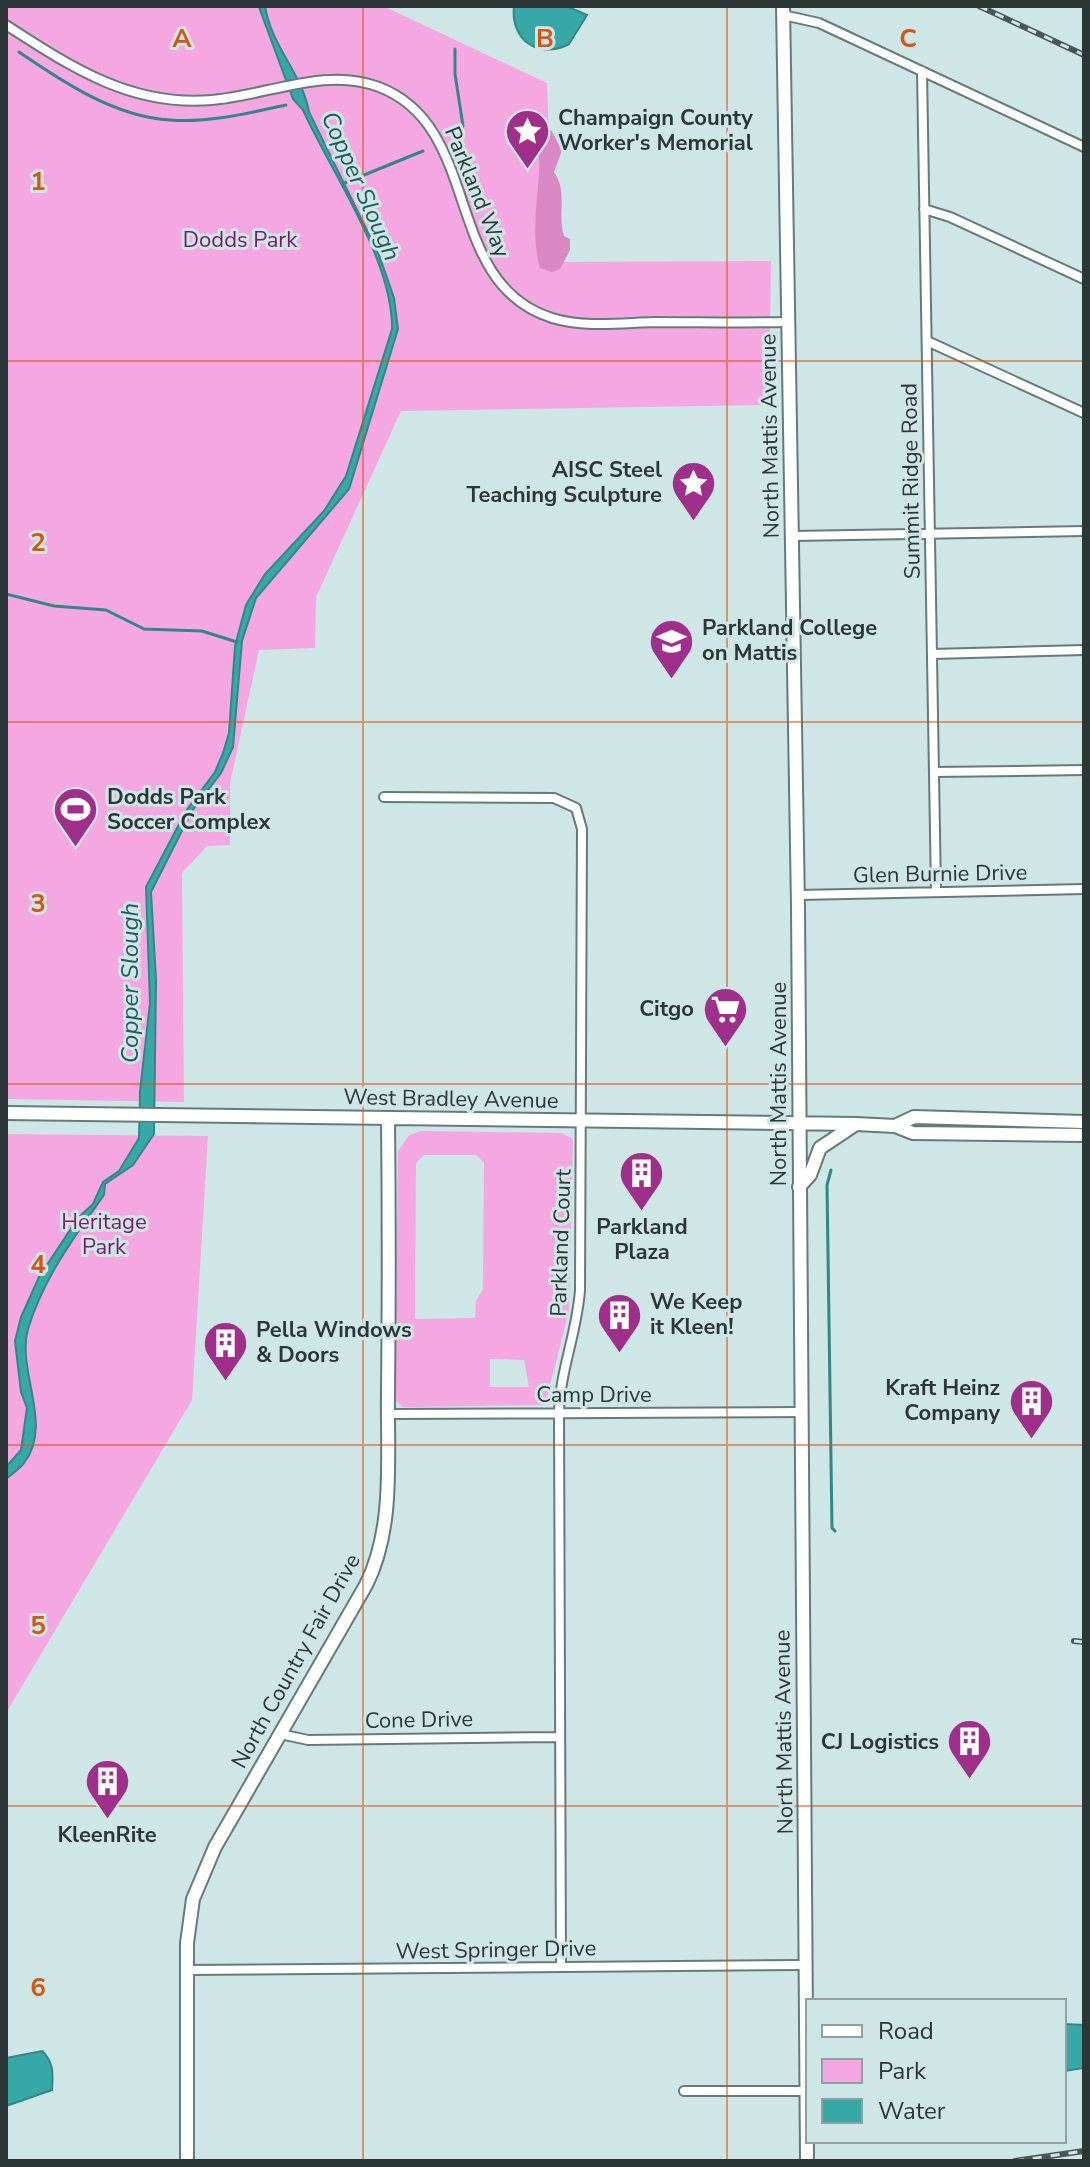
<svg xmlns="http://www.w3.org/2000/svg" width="1090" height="2167" viewBox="0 0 1090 2167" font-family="'Nunito Sans',sans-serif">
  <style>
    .green { fill: #f5a7e2; fill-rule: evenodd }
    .forest { fill: #d788c5 }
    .water { fill: #36a8a8; stroke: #338686; stroke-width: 2 }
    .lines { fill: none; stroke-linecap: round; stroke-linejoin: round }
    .stream { stroke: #338686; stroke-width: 3 }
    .street-casing { stroke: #657b7b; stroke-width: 12 }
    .secondary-casing { stroke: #657b7b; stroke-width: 16 }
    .street { stroke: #fff; stroke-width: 8 }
    .secondary { stroke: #fff; stroke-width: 12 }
    .rail-casing { stroke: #4b5757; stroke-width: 6 }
    .rail { stroke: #cee6e6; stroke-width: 3; stroke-dasharray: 9; stroke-linecap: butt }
    .grid { fill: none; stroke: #d55610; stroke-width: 2; stroke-opacity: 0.55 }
    .labels { text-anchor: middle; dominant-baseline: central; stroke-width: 6; stroke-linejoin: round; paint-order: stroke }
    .poi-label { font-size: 22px; font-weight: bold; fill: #2d3636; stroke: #cee6e6; text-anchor: start }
    .street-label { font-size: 22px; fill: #2d3636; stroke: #cee6e6 }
    .park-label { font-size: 22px; fill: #791c6a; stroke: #cee6e6 }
    .water-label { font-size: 24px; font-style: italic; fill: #1f5c5d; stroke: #cee6e6 }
    .grid-label { font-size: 26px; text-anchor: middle; font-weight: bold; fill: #d55610; stroke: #cee6e6; stroke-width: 6; stroke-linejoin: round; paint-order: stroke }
  </style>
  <rect width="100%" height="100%" fill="#cee6e6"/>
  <!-- green -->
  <path class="green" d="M 6,6 L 383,6 L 547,83 L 553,262 L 771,261 L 769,405 L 401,411 L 316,597 L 315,648 L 259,650 L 230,783 L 230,845 L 207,846 L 182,873 L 184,1102 L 6,1099 Z
    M 421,1131 L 562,1133 L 573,1139 L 569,1311 L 545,1405 L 415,1407 L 403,1407 L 395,1400 L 398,1151 L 409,1135 ZM 424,1155 L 476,1155 L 484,1163 L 483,1289 L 476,1301 L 475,1318 L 415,1319 L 416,1163 ZM 490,1359 L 524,1360 L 529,1387 L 490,1387 Z
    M 6,1134 L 208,1136 L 192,1400 L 6,1713 Z"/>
  <!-- forest -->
  <path class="forest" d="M 546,129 L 551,130 L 562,150 L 554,172 C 568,191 557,215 564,236 L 570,239 L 570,250 L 560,269 L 552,272 L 540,268 C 531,236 537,206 539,173 C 541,156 535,151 541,130 Z"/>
  <!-- water -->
  <path class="water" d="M 265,6 C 271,46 302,73 309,112 L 379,255 L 394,298 L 398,329 L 349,489 L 256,598 L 242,641 L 233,747 L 221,773 L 192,811 L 151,892 L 156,980 L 154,1134 L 133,1165 L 105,1184 L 104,1195 C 74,1237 43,1279 28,1329 C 16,1370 54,1425 24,1463 C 19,1469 12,1474 6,1479 L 6,1467 L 21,1450 L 27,1408 L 21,1392 L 15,1341 L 21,1317 L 39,1277 L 78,1218 L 93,1204 L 103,1182 L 119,1171 L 139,1138 L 140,1091 L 150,1003 L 146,887 L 186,811 L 215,772 L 223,753 L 229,733 L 235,646 L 246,605 L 265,574 L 324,511 L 346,476 L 392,329 C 393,260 331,172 303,110 L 293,99 L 259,7 Z
    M 514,6 L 566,6 L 587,15 L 569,44 C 539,60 510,40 514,6 Z
    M 1064,2024 L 1084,2025 L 1084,2068 L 1064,2071 Z
    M 42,2051 C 54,2062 53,2074 52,2090 L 6,2106 L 6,2058 Z"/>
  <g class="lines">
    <!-- stream -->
    <path class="stream" d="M 455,49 L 455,74 L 463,126 L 460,134
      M 19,52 C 63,82 115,117 170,120 C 209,123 249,113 286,105
      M 342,184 L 423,151
      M 6,594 L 54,606 L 106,610 L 144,629 L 202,631 L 237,642
      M 831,1170 L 827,1185 L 832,1528 L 835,1531"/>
    <defs>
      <path id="street" d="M 783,15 L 819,23 L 1084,147
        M 6,25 C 71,67 131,107 212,100 C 266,96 325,66 379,87 C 484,127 441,283 552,318 C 584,328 621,323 654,322 C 699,322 743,323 788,322
        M 922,71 L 936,891
        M 924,209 L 950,217 L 1084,279
        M 927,341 L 1084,413
        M 792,536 L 1084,531
        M 932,654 L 1084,650
        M 934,772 L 1084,770
        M 384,797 L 554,798 L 576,808 L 582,829 L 580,1290 C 577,1333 560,1370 559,1413 L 561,1967
        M 798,895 L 1084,889
        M 388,1414 L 801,1412
        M 280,1734 L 308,1740 L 559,1737
        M 186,1970 L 806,1965
        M 684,2091 L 806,2091"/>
      <path id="secondary" d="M 783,6 L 798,906 L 807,2161
        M 6,1113 L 856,1124 L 895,1126 L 913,1133 L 1084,1135
        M 895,1126 L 914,1117 L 1084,1122
        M 799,1187 L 810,1175 L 820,1148 L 856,1124
        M 187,2161 L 187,1943 L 193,1899 L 215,1847 L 366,1585 C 395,1528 387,1455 388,1393 C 389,1301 389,1210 388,1118"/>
    </defs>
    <!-- street casing -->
    <use href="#street" class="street-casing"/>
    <!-- secondary casing -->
    <use href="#secondary" class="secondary-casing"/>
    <!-- street -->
    <use href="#street" class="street"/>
    <!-- secondary -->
    <use href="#secondary" class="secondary"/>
    <defs>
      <path id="rail" d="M 979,6 L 1084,55
        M 1074,1641 L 1084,1642
        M 1015,2161 L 1084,2151"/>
    </defs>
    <!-- rail casing -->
    <use href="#rail" class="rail-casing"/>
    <!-- rail -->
    <use href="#rail" class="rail"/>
  </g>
  <!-- grid -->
  <path class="grid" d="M 363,6 L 363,2161M 727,6 L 727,2161M 6,361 L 1084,361M 6,722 L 1084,722M 6,1084 L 1084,1084M 6,1445 L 1084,1445M 6,1806 L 1084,1806"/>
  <!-- icons -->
  <defs>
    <symbol id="sight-pin" viewBox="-11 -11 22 30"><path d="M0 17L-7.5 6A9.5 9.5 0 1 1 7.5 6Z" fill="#a02f8c" stroke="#cee6e6"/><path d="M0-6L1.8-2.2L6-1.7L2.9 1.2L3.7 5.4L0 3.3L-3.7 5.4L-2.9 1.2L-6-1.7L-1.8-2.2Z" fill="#fff"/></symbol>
    <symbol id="university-pin" viewBox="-11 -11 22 30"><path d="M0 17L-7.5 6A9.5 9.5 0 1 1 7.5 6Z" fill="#a02f8c" stroke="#cee6e6"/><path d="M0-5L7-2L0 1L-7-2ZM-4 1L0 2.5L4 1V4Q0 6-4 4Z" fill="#fff"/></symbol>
    <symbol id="stadium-pin" viewBox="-11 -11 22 30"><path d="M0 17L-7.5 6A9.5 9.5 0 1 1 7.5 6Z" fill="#a02f8c" stroke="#cee6e6"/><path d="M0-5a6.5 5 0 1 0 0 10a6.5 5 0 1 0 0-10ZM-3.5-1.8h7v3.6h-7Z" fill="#fff"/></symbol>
    <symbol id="supermarket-pin" viewBox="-11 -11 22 30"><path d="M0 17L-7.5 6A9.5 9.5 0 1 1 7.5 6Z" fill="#a02f8c" stroke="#cee6e6"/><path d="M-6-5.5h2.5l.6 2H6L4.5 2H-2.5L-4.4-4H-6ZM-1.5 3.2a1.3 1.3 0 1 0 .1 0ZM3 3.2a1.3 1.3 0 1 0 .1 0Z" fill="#fff"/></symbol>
    <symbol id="building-pin" viewBox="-11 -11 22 30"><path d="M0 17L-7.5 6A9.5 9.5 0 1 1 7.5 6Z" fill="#a02f8c" stroke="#cee6e6"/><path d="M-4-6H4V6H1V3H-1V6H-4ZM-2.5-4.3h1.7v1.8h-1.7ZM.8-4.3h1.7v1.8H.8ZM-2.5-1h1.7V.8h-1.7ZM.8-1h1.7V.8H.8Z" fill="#fff"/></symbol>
  </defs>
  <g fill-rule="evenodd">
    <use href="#sight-pin" x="502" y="106" width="51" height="69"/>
    <use href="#sight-pin" x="668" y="458" width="51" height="69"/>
    <use href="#university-pin" x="646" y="616" width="51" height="69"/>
    <use href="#stadium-pin" x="50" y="784" width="51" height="69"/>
    <use href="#supermarket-pin" x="700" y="984" width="51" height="69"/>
    <use href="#building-pin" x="616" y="1148" width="51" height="69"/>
    <use href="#building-pin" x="594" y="1290" width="51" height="69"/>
    <use href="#building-pin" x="200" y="1318" width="51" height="69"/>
    <use href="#building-pin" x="1006" y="1376" width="51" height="69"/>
    <use href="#building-pin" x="944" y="1716" width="51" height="69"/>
    <use href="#building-pin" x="82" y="1756" width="51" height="69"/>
  </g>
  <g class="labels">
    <!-- poi labels -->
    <g class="poi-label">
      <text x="558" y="118">Champaign County<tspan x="558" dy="25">Worker's Memorial</tspan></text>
      <text x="662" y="470" text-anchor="end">AISC Steel<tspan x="662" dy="25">Teaching Sculpture</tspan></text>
      <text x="702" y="628">Parkland College<tspan x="702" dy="25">on Mattis</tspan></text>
      <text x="107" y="797">Dodds Park<tspan x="107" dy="25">Soccer Complex</tspan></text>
      <text x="694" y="1009" text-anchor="end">Citgo</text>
      <text x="642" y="1227" text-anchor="middle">Parkland<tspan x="642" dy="25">Plaza</tspan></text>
      <text x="650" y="1302">We Keep<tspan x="650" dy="25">it Kleen!</tspan></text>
      <text x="256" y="1330">Pella Windows<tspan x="256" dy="25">&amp; Doors</tspan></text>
      <text x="1000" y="1388" text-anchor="end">Kraft Heinz<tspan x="1000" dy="25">Company</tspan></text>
      <text x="939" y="1742" text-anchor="end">CJ Logistics</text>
      <text x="107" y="1835" text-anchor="middle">KleenRite</text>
    </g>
    <!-- street labels -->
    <g class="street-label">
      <text transform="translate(477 192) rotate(68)">Parkland Way</text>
      <text transform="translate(770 436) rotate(-91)">North Mattis Avenue</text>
      <text transform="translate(911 481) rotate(-91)">Summit Ridge Road</text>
      <text transform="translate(940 874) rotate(-1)">Glen Burnie Drive</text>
      <text transform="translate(779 1084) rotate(-90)">North Mattis Avenue</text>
      <text transform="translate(451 1099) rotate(1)">West Bradley Avenue</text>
      <text transform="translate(561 1243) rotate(-88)">Parkland Court</text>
      <text x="594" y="1395">Camp Drive</text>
      <text transform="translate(296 1661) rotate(-61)">North Country Fair Drive</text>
      <text transform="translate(419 1720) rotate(-1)">Cone Drive</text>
      <text transform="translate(784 1732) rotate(-91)">North Mattis Avenue</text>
      <text transform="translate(496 1950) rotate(-1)">West Springer Drive</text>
    </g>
    <!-- park labels -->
    <g class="park-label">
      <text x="240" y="240">Dodds Park</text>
      <text x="104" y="1222">Heritage<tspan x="104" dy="25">Park</tspan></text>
    </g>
    <!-- water labels -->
    <g class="water-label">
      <text transform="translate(361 186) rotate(66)">Copper Slough</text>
      <text transform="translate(130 983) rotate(-90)">Copper Slough</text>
    </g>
  </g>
  <g class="grid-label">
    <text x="182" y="47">A</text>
    <text x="545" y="47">B</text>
    <text x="908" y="47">C</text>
    <text x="38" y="190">1</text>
    <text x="38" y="551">2</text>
    <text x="38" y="912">3</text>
    <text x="38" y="1273">4</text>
    <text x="38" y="1634">5</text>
    <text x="38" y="1996">6</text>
  </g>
  <!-- border -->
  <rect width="1090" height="2167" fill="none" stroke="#2d3636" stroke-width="16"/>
  <!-- legend -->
  <rect x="806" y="1999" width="260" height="144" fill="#cee6e6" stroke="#8ea0a0" stroke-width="2"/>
  <rect x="822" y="2025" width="40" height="12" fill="#ffffff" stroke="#8ea0a0" stroke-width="2"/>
  <text x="878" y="2039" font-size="24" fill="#2d3636">Road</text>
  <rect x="822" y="2059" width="40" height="24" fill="#f5a7e2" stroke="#8ea0a0" stroke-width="2"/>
  <text x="878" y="2079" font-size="24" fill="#2d3636">Park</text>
  <rect x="822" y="2099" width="40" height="24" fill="#36a8a8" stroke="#8ea0a0" stroke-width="2"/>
  <text x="878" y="2119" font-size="24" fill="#2d3636">Water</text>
</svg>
